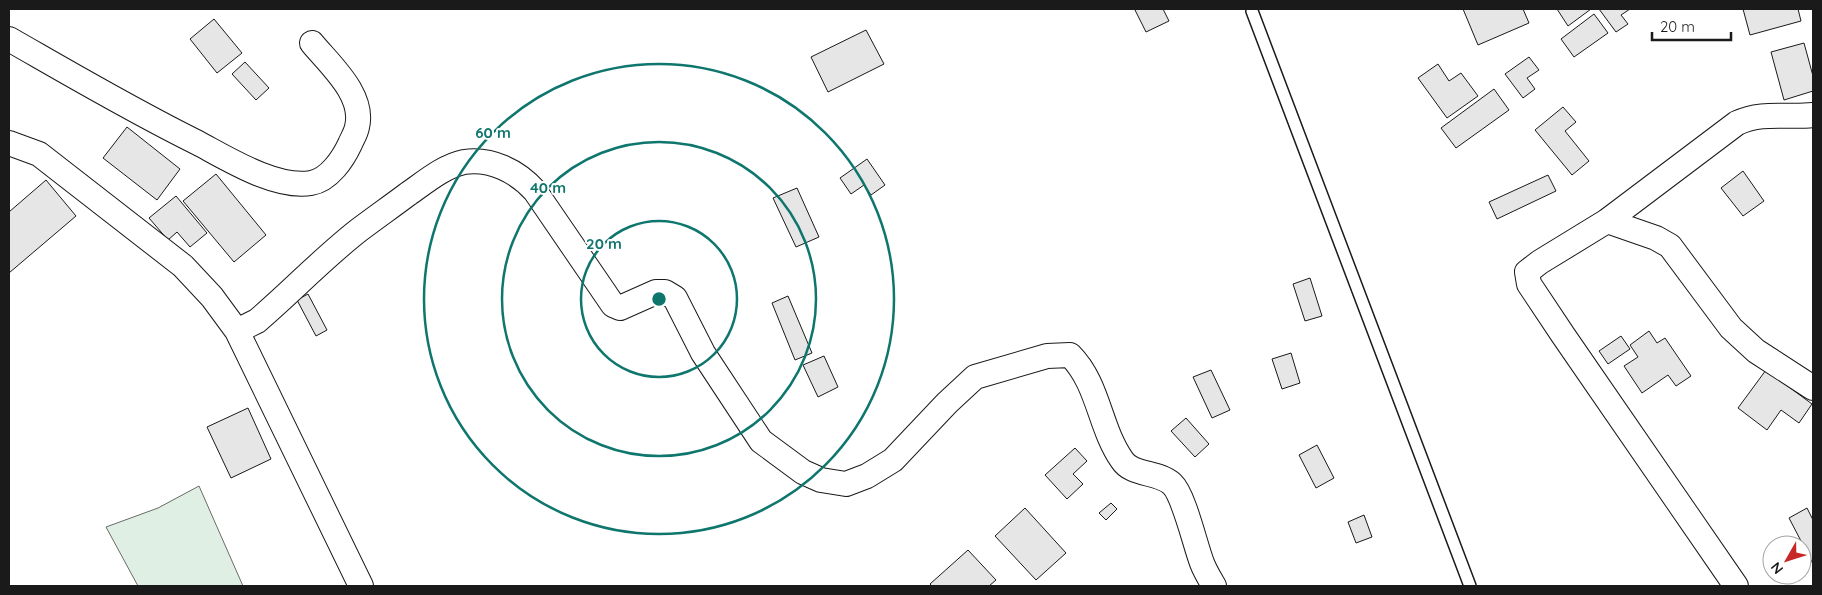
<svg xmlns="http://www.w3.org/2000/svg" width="1822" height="595" viewBox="0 0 1822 595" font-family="Quicksand,sans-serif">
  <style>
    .green { fill: #e0efe3; stroke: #6a6a6a }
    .building { fill: #e6e6e6; stroke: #1a1a1a }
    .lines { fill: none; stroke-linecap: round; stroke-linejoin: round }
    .service-casing { stroke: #1a1a1a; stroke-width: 14 }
    .minor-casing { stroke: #1a1a1a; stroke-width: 26 }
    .service { stroke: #fff; stroke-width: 11 }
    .minor { stroke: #fff; stroke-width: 24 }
    .ring { fill: none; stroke: #0f766e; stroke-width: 2.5 }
    .centre { fill: #0f766e; stroke: #fff; stroke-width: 2.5 }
    .ring-label { font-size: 15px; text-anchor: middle; font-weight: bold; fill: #0f766e; stroke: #fff; stroke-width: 4; stroke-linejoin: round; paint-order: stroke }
  </style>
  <rect width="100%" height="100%" fill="#fff"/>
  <!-- green -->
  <path class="green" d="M 199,486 L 243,586 L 138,586 L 106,527 L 158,508 Z"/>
  <!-- building -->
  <path class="building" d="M 1137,9 L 1163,9 L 1169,21 L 1146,32 L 1135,10 Z
    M 1463,9 L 1523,9 L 1529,23 L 1478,45 Z
    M 1557,9 L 1591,9 L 1568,26 Z
    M 1599,9 L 1630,9 L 1621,15 L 1628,24 L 1616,32 Z
    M 1743,9 L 1798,9 L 1801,21 L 1750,35 Z
    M 1594,14 L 1608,33 L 1574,57 L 1561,39 Z
    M 214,19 L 242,53 L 217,73 L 190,39 Z
    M 866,30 L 884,64 L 828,92 L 811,57 Z
    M 1804,43 L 1813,76 L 1813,91 L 1784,100 L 1771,52 Z
    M 1529,57 L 1539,70 L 1527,78 L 1535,89 L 1523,98 L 1505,74 Z
    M 245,62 L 269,88 L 256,100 L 232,74 Z
    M 1438,64 L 1449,81 L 1461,73 L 1478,96 L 1447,118 L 1418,78 Z
    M 1494,89 L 1509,110 L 1456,148 L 1441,128 Z
    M 1563,107 L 1576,122 L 1565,131 L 1589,161 L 1572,175 L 1535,130 Z
    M 127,127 L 180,169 L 157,200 L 103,158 Z
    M 867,159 L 885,185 L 871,195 L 864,185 L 851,194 L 840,178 Z
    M 1743,171 L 1764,201 L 1743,216 L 1721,188 Z
    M 216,174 L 266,235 L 234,262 L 183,201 Z
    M 1548,175 L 1556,191 L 1497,219 L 1489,202 Z
    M 46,180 L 76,216 L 9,273 L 9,212 Z
    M 797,188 L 819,237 L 796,247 L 773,198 Z
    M 176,196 L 207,233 L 190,247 L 177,232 L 168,240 L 149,218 Z
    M 1310,278 L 1322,316 L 1305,321 L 1293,284 Z
    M 308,294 L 327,330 L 316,336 L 297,300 Z
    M 788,296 L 812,353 L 795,360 L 772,303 Z
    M 1649,331 L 1657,343 L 1665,338 L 1691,376 L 1676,386 L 1668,375 L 1642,393 L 1624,366 L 1638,357 L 1630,345 Z
    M 1621,336 L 1630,349 L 1608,364 L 1599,351 Z
    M 1291,353 L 1300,383 L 1282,389 L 1272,359 Z
    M 824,356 L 838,387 L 818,397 L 803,365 Z
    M 1211,370 L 1230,410 L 1212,418 L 1193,377 Z
    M 1766,370 L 1812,404 L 1799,423 L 1781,410 L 1767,430 L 1738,408 Z
    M 248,408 L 271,459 L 231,478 L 207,427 Z
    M 1186,418 L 1209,444 L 1195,457 L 1171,431 Z
    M 1317,445 L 1334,478 L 1316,488 L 1299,455 Z
    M 1075,448 L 1087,461 L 1073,474 L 1083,484 L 1067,499 L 1045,475 Z
    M 1111,503 L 1117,509 L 1106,520 L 1099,513 Z
    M 1025,508 L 1066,553 L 1036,580 L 995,536 Z
    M 1807,508 L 1813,520 L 1813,564 L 1789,518 Z
    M 1364,515 L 1372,537 L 1356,543 L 1348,522 Z
    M 968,550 L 996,580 L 989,586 L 932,586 L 930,584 Z"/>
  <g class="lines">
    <defs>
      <path id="service" d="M 1252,11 L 1470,586"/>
      <path id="minor" d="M 9,39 C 72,75 133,111 198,143 C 228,159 276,189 311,183 C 329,180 343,159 350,144 C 352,139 356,133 357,127 C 365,95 330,65 312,43
        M 9,143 L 39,154 L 183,266 L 212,297 L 237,331 L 361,586
        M 1607,221 L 1656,238 L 1670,246 L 1731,328 L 1756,351 L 1813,388
        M 237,331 L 257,321 C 291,292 323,258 359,230 C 375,218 392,206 408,194 C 424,183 444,166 464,162 C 491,158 517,171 535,191 L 613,305 L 620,308 L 656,292 L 665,292 L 675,298 L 703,353 L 761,441 L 803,472 L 821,480 L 846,484 L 867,476 L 893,460 L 947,403 L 975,377 L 1047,356 L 1070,355 C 1099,384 1099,427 1122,460 C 1132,476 1158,471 1172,484 C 1184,495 1195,545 1202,563 C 1205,571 1210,579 1214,586
        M 1736,586 L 1563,335 L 1529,284 L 1527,272 L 1540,262 L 1607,221 L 1737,123 C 1763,111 1786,118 1813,115"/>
    </defs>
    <!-- service casing -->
    <use href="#service" class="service-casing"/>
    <!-- minor casing -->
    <use href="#minor" class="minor-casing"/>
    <!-- service -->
    <use href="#service" class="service"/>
    <!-- minor -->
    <use href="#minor" class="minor"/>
  </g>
  <!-- distance rings -->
  <g class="ring">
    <circle cx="659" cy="299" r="78"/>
    <circle cx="659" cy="299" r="157"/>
    <circle cx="659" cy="299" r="235"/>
  </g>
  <circle cx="659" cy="299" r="8" class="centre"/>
  <g class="ring-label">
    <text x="493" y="138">60 m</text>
    <text x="548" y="193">40 m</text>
    <text x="604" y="249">20 m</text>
  </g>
  <!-- border -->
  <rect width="1822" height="595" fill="none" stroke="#1a1a1a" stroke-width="20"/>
  <!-- north arrow -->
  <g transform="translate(1787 560) rotate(231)"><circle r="24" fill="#ffffff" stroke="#a3a3a3"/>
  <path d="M0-4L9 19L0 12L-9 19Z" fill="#c62828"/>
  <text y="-8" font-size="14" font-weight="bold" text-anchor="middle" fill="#1a1a1a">N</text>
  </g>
  <!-- scale -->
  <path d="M1652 32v8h79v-8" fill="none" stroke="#1a1a1a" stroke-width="2.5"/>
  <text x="1660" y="32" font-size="15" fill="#1a1a1a" stroke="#ffffff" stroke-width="4" paint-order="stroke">20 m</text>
</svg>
